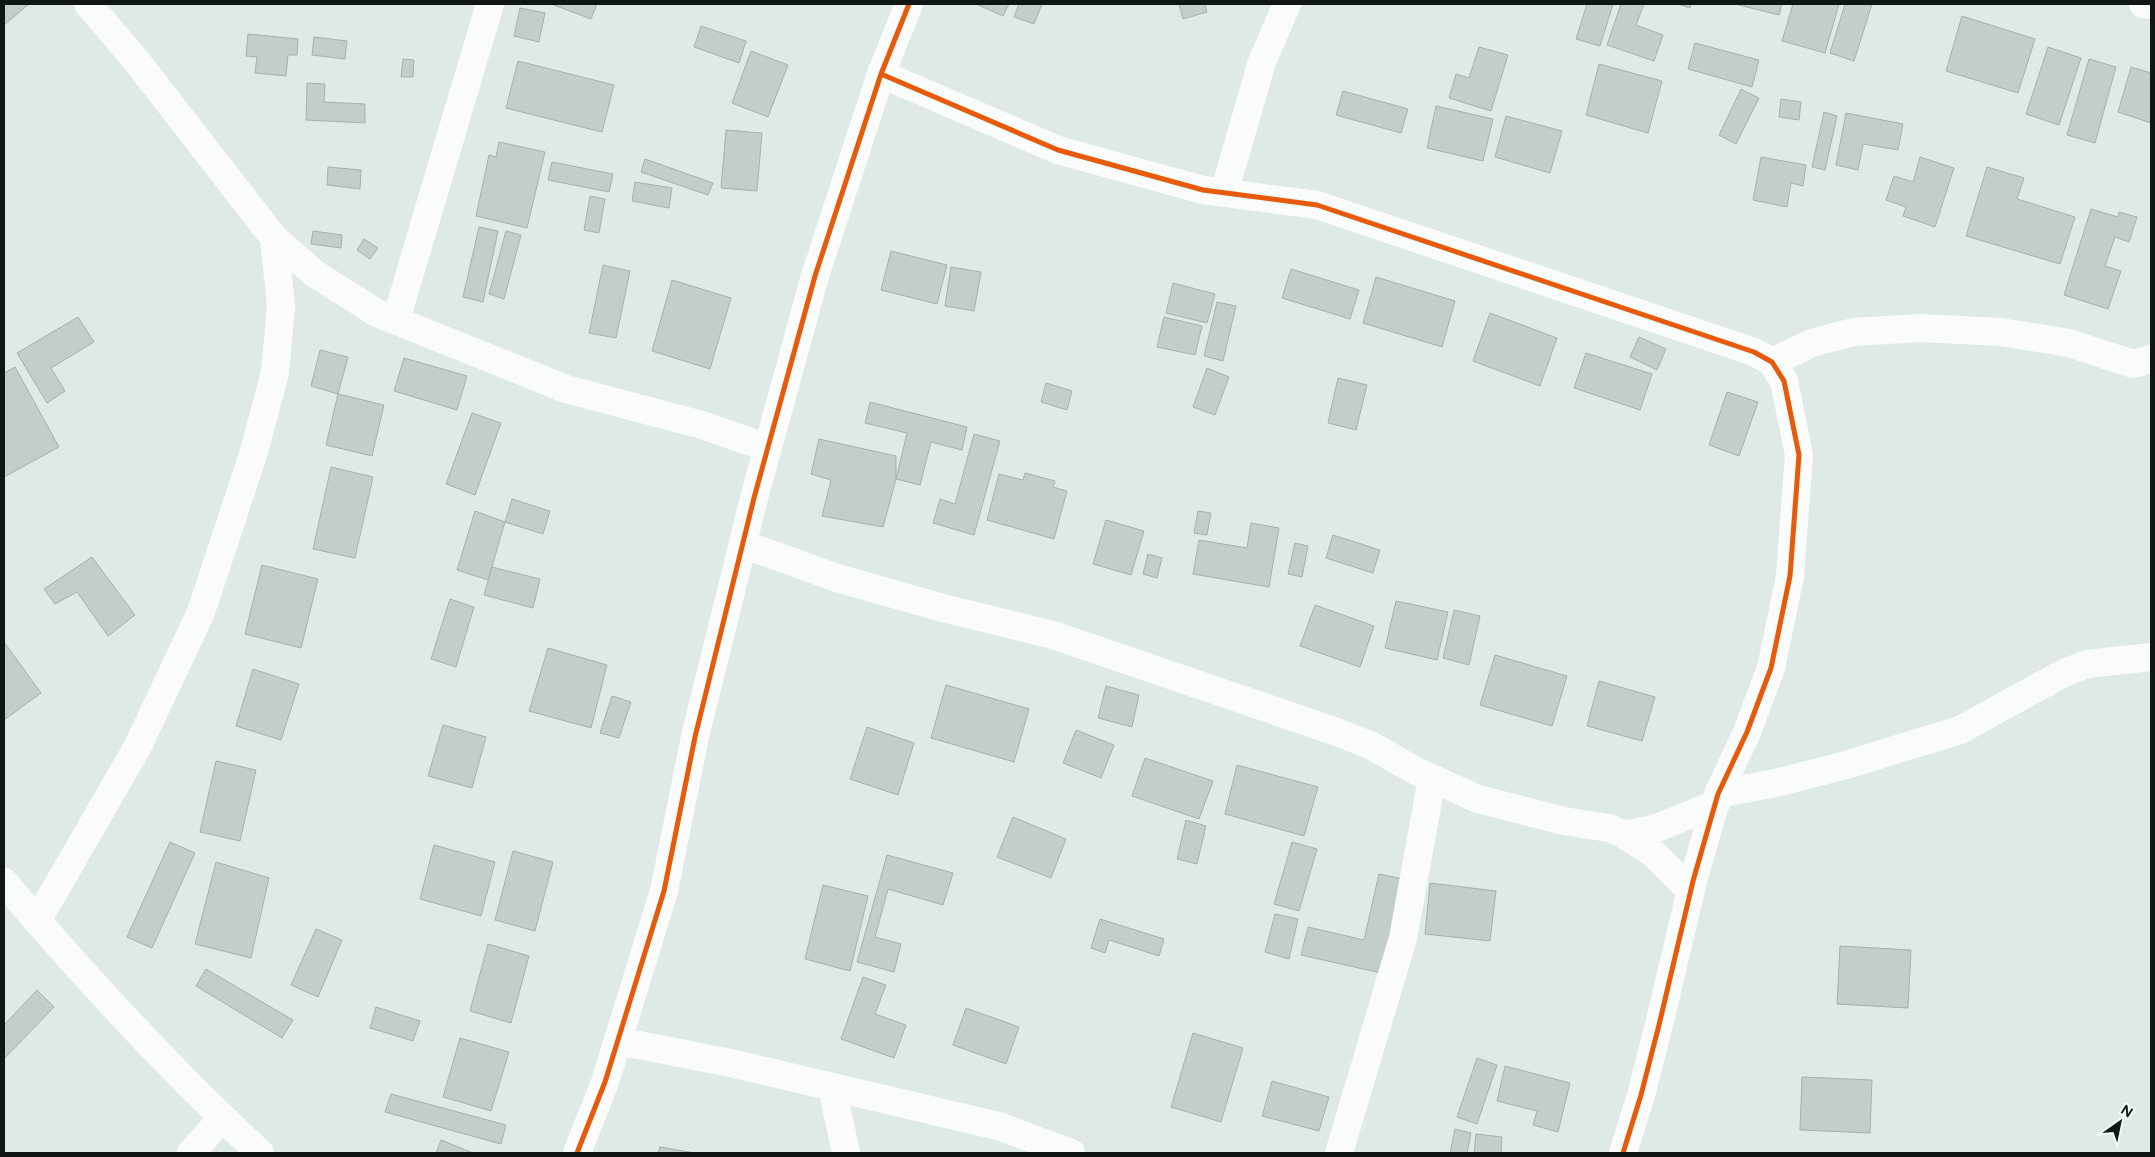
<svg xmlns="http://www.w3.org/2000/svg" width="2155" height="1157" viewBox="0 0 2155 1157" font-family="Figtree,sans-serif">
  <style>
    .building { fill: #c2cec7; stroke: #a8afac }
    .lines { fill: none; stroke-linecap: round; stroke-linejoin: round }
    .minor { stroke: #fafcfb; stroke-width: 28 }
    .cycleway-casing { stroke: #e9fcf5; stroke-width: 8 }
    .cycleway { stroke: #e8590c; stroke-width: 5 }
  </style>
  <rect width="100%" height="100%" fill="#dfeae7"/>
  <!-- building -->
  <path class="building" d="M 4,4 L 29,4 L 4,25 Z
    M 551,4 L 597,4 L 591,19 Z
    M 976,4 L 1009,4 L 1003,16 Z
    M 1019,4 L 1042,4 L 1034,24 L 1014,17 Z
    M 1179,4 L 1205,4 L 1207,12 L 1183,19 Z
    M 1587,4 L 1613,4 L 1600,46 L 1576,39 Z
    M 1621,4 L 1644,4 L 1636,25 L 1663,35 L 1654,61 L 1607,45 Z
    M 1678,4 L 1691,4 L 1690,8 Z
    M 1735,4 L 1782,4 L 1779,15 Z
    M 1793,4 L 1839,4 L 1825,53 L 1782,41 Z
    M 1845,4 L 1872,4 L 1854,61 L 1830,53 Z
    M 520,8 L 545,13 L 539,42 L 514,36 Z
    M 1962,16 L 2035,39 L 2018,93 L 1946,71 Z
    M 701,26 L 746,41 L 739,63 L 694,47 Z
    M 248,34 L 298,39 L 297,55 L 288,55 L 286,76 L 255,73 L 257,57 L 246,56 Z
    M 314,37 L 347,41 L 345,59 L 312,55 Z
    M 1695,43 L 1759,60 L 1752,87 L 1688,69 Z
    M 1479,47 L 1508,55 L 1491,111 L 1449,98 L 1456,74 L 1469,78 Z
    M 2048,47 L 2081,58 L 2059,125 L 2026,114 Z
    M 751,51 L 788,65 L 768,117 L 732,103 Z
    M 403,59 L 414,60 L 413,77 L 401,77 Z
    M 2089,59 L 2116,67 L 2095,143 L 2067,135 Z
    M 518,61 L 614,85 L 602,132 L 506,108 Z
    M 1599,64 L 1662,81 L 1648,133 L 1586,115 Z
    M 2131,67 L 2151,73 L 2151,123 L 2118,112 Z
    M 307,83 L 325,84 L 324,102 L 365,104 L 365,123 L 306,120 Z
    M 1741,89 L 1759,98 L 1736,144 L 1719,135 Z
    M 1343,91 L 1408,109 L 1401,133 L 1336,115 Z
    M 1781,99 L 1801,102 L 1799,120 L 1779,117 Z
    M 1436,106 L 1493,119 L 1483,161 L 1427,148 Z
    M 1824,112 L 1837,116 L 1825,170 L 1812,167 Z
    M 1846,113 L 1903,124 L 1898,150 L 1863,144 L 1858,170 L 1836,165 Z
    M 1506,116 L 1562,131 L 1550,173 L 1495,157 Z
    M 726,130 L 762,133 L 757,191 L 721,188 Z
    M 499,142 L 545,152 L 527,228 L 476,216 L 489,155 L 496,157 Z
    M 1761,157 L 1806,165 L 1803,186 L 1791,183 L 1787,207 L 1753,200 Z
    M 1920,157 L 1954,168 L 1935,227 L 1903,216 L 1906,207 L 1886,200 L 1894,176 L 1913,182 Z
    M 645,159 L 713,183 L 708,195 L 641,172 Z
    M 552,162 L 613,174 L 609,192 L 548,180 Z
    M 328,167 L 361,170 L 360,189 L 327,185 Z
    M 1987,167 L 2024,178 L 2017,199 L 2075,217 L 2060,264 L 1966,236 Z
    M 635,182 L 672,188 L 669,208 L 632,201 Z
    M 590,196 L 605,199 L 599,233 L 584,230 Z
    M 2091,209 L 2118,217 L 2119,212 L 2137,217 L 2129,242 L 2115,237 L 2105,266 L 2121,271 L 2108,309 L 2064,295 Z
    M 479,227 L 498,231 L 483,302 L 463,297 Z
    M 313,231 L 342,235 L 341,248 L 311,244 Z
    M 506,231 L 521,235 L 504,299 L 489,294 Z
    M 364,239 L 378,248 L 370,259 L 357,250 Z
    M 891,251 L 947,265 L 937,304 L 881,290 Z
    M 603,265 L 630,271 L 616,338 L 589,333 Z
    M 951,267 L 981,272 L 974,311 L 945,306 Z
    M 1291,269 L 1359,290 L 1350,319 L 1282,298 Z
    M 1376,277 L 1455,301 L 1442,347 L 1363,323 Z
    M 672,280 L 731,298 L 710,369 L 652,351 Z
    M 1173,283 L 1215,294 L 1207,323 L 1166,313 Z
    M 1217,302 L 1236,306 L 1223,361 L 1204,356 Z
    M 1490,313 L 1557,338 L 1540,386 L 1473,361 Z
    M 78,317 L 94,342 L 51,368 L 65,391 L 47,403 L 17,353 Z
    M 1164,317 L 1202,326 L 1195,355 L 1157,347 Z
    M 1639,337 L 1666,349 L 1657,370 L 1630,357 Z
    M 320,350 L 348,357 L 338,394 L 311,386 Z
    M 1586,353 L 1652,374 L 1640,410 L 1574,388 Z
    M 404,358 L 467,376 L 457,410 L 394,391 Z
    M 15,367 L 59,447 L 4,477 L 4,373 Z
    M 1207,368 L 1229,377 L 1215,415 L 1193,407 Z
    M 1338,378 L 1367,385 L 1356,430 L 1328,423 Z
    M 1046,383 L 1072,391 L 1067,410 L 1041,402 Z
    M 1727,392 L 1758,402 L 1739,456 L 1709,445 Z
    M 338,394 L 384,405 L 372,456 L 326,445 Z
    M 870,402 L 967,427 L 962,450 L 931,442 L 920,485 L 896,479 L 907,433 L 865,423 Z
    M 472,413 L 501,423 L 475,495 L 446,484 Z
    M 974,434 L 1000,441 L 974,535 L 933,523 L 940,499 L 955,504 Z
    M 819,439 L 896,456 L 896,479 L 883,527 L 822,516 L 831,480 L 811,474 Z
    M 331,467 L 373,477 L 355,558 L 313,549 Z
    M 1025,473 L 1055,481 L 1053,487 L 1067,491 L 1054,539 L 987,520 L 999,474 L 1023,480 Z
    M 512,499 L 550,511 L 543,534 L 505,522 Z
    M 475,511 L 505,522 L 488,580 L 457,570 Z
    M 1198,511 L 1211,513 L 1207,535 L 1194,533 Z
    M 1106,520 L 1144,531 L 1131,575 L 1093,564 Z
    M 1251,523 L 1279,528 L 1269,587 L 1193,574 L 1199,540 L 1247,548 Z
    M 1333,535 L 1380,550 L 1373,573 L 1326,558 Z
    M 1295,543 L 1308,546 L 1302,577 L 1288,574 Z
    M 1148,554 L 1162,558 L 1157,578 L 1143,574 Z
    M 92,557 L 135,615 L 108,636 L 77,592 L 55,604 L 44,589 Z
    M 262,565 L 318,579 L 301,648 L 245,634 Z
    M 492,567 L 540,579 L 533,608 L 484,595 Z
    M 450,599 L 474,607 L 456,667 L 431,659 Z
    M 1396,601 L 1448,612 L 1437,660 L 1385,648 Z
    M 1315,605 L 1374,626 L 1360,667 L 1300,646 Z
    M 1454,610 L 1480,616 L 1469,665 L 1443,658 Z
    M 4,642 L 41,693 L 4,720 Z
    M 548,648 L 607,665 L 591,728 L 529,711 Z
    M 1495,655 L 1567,676 L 1552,726 L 1480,705 Z
    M 253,669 L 299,684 L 281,740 L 236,726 Z
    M 1599,681 L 1655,697 L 1642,741 L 1587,726 Z
    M 946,685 L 1029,709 L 1014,762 L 931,738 Z
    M 1106,686 L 1139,695 L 1132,727 L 1098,718 Z
    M 612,696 L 631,702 L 619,738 L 600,733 Z
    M 443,725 L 486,737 L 472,788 L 428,776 Z
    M 867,727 L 914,743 L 898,795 L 850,779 Z
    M 1076,730 L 1114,745 L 1101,778 L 1063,763 Z
    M 1145,758 L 1213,781 L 1199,819 L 1132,796 Z
    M 216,761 L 256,770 L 240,841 L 200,832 Z
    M 1237,765 L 1318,787 L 1304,836 L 1225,814 Z
    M 1013,817 L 1066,839 L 1051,878 L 997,857 Z
    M 1186,820 L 1206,826 L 1197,864 L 1177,859 Z
    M 170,842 L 195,853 L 152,948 L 127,937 Z
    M 1292,842 L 1317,849 L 1299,911 L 1274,904 Z
    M 434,845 L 495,862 L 481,916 L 420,899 Z
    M 513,851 L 553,862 L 535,931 L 495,920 Z
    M 887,855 L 953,873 L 943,905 L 888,889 L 875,937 L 901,944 L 894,972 L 857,962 Z
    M 216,862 L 269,878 L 251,958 L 195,944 Z
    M 1379,874 L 1403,879 L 1381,973 L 1301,955 L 1308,927 L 1364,940 Z
    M 1430,883 L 1496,891 L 1490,941 L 1425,934 Z
    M 823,885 L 868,896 L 850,971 L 805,959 Z
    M 1275,914 L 1298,919 L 1289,959 L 1265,952 Z
    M 1100,919 L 1164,939 L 1159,956 L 1109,940 L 1105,953 L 1091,948 Z
    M 316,929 L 342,940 L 318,997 L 291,985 Z
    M 488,944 L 529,956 L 511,1023 L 470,1011 Z
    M 1840,946 L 1911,950 L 1908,1008 L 1837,1004 Z
    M 206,969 L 293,1020 L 282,1038 L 196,986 Z
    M 863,977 L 886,985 L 875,1014 L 906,1025 L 894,1058 L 841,1039 Z
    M 37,990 L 54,1007 L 4,1059 L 4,1025 Z
    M 376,1007 L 420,1021 L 413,1041 L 370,1028 Z
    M 966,1008 L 1019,1027 L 1006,1064 L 953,1045 Z
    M 1193,1033 L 1243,1048 L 1221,1122 L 1171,1107 Z
    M 460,1038 L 509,1052 L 491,1111 L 443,1097 Z
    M 1477,1058 L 1497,1065 L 1477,1124 L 1457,1117 Z
    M 1505,1066 L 1570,1083 L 1558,1132 L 1533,1125 L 1537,1111 L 1497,1101 Z
    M 1802,1077 L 1872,1080 L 1870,1133 L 1800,1130 Z
    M 1272,1081 L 1329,1097 L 1319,1131 L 1262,1116 Z
    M 391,1094 L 506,1125 L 501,1144 L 385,1112 Z
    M 1455,1129 L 1471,1133 L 1467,1153 L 1450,1153 Z
    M 1476,1134 L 1502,1137 L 1501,1153 L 1474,1153 Z
    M 441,1140 L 473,1153 L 436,1153 Z
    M 660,1147 L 695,1153 L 658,1153 Z"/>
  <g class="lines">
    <!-- minor -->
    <path class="minor" d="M 2143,4 L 2151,5
      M 881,74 L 1058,150 L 1203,190 L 1317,205 L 1754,352 L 1772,362 L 1784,381 L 1799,455 L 1790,576 L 1771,668 L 1747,732 L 1718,794 L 1693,881 L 1659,1025 L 1641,1095 L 1623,1153
      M 1224,193 L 1262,62 L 1287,4
      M 274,238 L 315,274 L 377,313 L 566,389 L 702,425 L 768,448
      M 396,320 L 490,4
      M 1772,362 L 1812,343 L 1853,332 L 1921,328 L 2001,332 L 2069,343 L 2133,364 L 2151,359
      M 743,544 L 837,578 L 943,608 L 1053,635 L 1334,731 L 1370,745 L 1418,772 L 1478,799 L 1564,821 L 1609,828 L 1625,835 L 1654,854 L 1690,890
      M 1718,794 L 1780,782 L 1846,765 L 1960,730 L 2064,673 L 2087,664 L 2151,657
      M 1625,835 L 1657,828 L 1716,804
      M 4,882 C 84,976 169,1069 260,1153
      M 37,921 L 138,746 L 201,612 L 253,455 L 275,373 L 281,306 L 274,238 L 135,59 L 88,4
      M 618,1041 L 731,1063 L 998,1126 L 1071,1153
      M 832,1087 L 846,1153
      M 191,1153 L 222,1118
      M 577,1153 L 605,1082 L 664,891 L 695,737 L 754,498 L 815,276 L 881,74 L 909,4
      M 1339,1153 L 1403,938 L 1432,779"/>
    <defs>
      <path id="cycleway" d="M 881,74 L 1058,150 L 1203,190 L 1317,205 L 1754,352 L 1772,362 L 1784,381 L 1799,455 L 1790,576 L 1771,668 L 1747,732 L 1718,794 L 1693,881 L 1659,1025 L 1641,1095 L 1623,1153
        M 577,1153 L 605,1082 L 664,891 L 695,737 L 754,498 L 815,276 L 881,74 L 909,4"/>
    </defs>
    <!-- cycleway casing -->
    <use href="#cycleway" class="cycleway-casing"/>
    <!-- cycleway -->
    <use href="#cycleway" class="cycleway"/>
  </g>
  <!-- border -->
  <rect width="2155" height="1157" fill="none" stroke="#0f1613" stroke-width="10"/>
  <!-- north arrow -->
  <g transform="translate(2120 1122) rotate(33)" stroke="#e9fcf5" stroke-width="4" paint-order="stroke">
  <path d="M0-4L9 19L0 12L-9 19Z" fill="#0f1613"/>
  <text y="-8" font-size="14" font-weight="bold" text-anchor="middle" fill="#0f1613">N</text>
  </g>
</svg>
